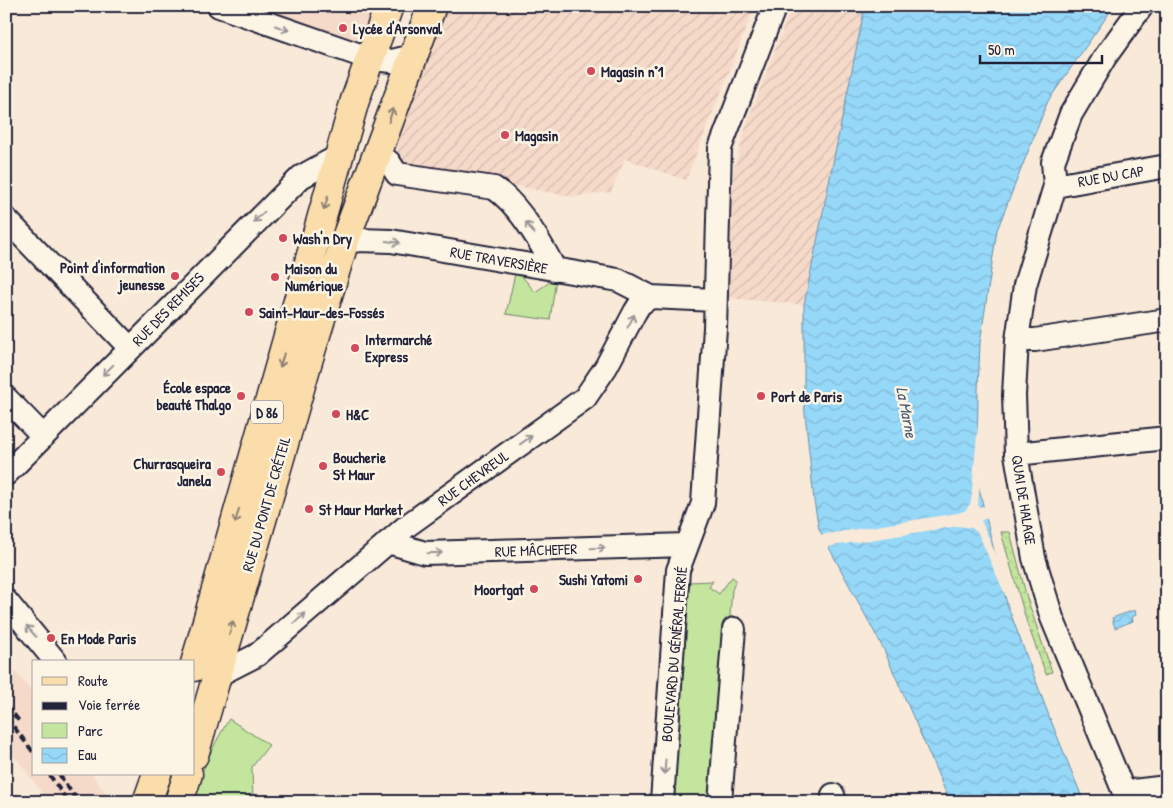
<svg xmlns="http://www.w3.org/2000/svg" width="1173" height="808" viewBox="0 0 1173 808" font-family="'Patrick Hand',sans-serif">
  <style>
    .built { fill: #f6dac9 }
    .industrial { fill: url(#industrial-furrows) }
    .grass { fill: url(#grass-dots); stroke: #72846c }
    .park { fill: #c3e59d; stroke: #72846c }
    .water { fill: url(#water-waves); stroke: #688fac }
    .pier { fill: #f9e9d8 }
    .lines { fill: none; stroke-linecap: round; stroke-linejoin: round }
    .minor-casing { stroke: #22223b; stroke-width: 26 }
    .major-casing { stroke: #22223b; stroke-width: 31 }
    .minor { stroke: #fcf5e5; stroke-width: 22 }
    .major { stroke: #faddab; stroke-width: 28 }
    .rail { stroke: #22223b; stroke-width: 4; stroke-dasharray: 8 4; stroke-linecap: butt }
    .oneway { stroke: #9a9698 }
    .oneway2 { stroke: #8e8073 }
    .poi-dot { fill: #d1495b; stroke: #fcf5e5; stroke-width: 2 }
    .labels { text-anchor: middle; dominant-baseline: central; stroke-width: 5; stroke-linejoin: round; paint-order: stroke }
    .shield { fill: #fcf5e5; stroke: #63616e; stroke-width: 1 }
    .shield-label { font-size: 14px; font-weight: bold; fill: #22223b }
    .poi-label { font-size: 15px; font-weight: bold; fill: #22223b; stroke: #fcf5e5; text-anchor: start }
    .street-label { font-size: 15px; fill: #22223b; stroke: #fcf5e5 }
    .water-label { font-size: 16px; font-style: italic; fill: #455974; stroke: #fcf5e5 }
  </style>
  <defs>
    <pattern id="industrial-furrows" width="10" height="10" patternUnits="userSpaceOnUse" patternTransform="scale(1.25)"><rect width="10" height="10" fill="#f6dac9"/><path d="M-1 1l2-2M0 10L10 0M9 11l2-2" fill="none" stroke="#d3bbae"/></pattern>
    <pattern id="grass-dots" width="8" height="8" patternUnits="userSpaceOnUse" patternTransform="scale(1.25)"><rect width="8" height="8" fill="#c3e59d"/><path d="M2 2h.1M6 6h.1" fill="none" stroke="#a7c488" stroke-width="1.8" stroke-linecap="round"/></pattern>
    <pattern id="water-waves" width="16" height="10" patternUnits="userSpaceOnUse" patternTransform="scale(1.25)"><rect width="16" height="10" fill="#96d8f8"/><path d="M0 5q4-4 8 0t8 0" fill="none" stroke="#81b9d6"/></pattern>
  </defs>
  <rect width="100%" height="100%" fill="#f9e9d8"/>
  <filter id="ink" filterUnits="userSpaceOnUse"><feTurbulence type="fractalNoise" baseFrequency=".02" numOctaves="2"/><feDisplacementMap in="SourceGraphic" scale="10" xChannelSelector="R" yChannelSelector="G"/><feConvolveMatrix kernelMatrix="1 2 1 2 8 2 1 2 1" color-interpolation-filters="sRGB"/></filter>
  <g filter="url(#ink)">
    <!-- built -->
    <path class="built" d="M 257,6 L 373,6 L 363,35 L 355,40 Z
      M 6,660 L 34,694 L 34,774 L 92,774 L 112,802 L 49,802 L 6,745 Z"/>
    <!-- industrial -->
    <path class="industrial" d="M 446,6 L 755,6 L 686,180 L 625,159 L 611,192 L 572,197 L 403,163 L 396,150 Z
      M 792,6 L 865,6 L 804,305 L 729,298 L 733,172 L 748,120 Z"/>
    <!-- grass -->
    <path class="grass" d="M 1001,532 L 1010,532 L 1027,598 L 1052,672 L 1046,674 L 1027,623 Z"/>
    <!-- park -->
    <path class="park" d="M 516,269 L 535,292 L 556,278 L 550,320 L 506,314 Z
      M 732,577 L 736,580 L 732,590 L 715,802 L 666,802 L 688,582 L 713,581 L 709,587 L 719,594 Z
      M 229,719 L 269,745 L 252,767 L 253,802 L 194,802 C 200,771 213,746 229,719 Z"/>
    <!-- water -->
    <path class="water" d="M 865,6 L 1114,6 L 1048,101 L 997,230 L 980,343 L 978,390 L 977,480 L 1007,604 L 1049,716 L 1084,802 L 950,802 L 884,650 L 819,529 L 814,501 L 804,403 L 804,305 Z
      M 1135,610 L 1136,615 L 1132,617 L 1133,621 L 1115,628 L 1112,618 Z"/>
    <!-- pier -->
    <path class="pier" d="M 979,412 L 980,482 L 978,505 L 979,507 L 986,506 L 988,518 L 981,520 L 1000,564 L 1017,622 L 978,533 L 972,528 L 958,526 L 826,547 L 820,535 L 958,513 L 966,510 L 971,502 Z"/>
    <g class="lines">
      <defs>
        <path id="minor" d="M 219,6 L 371,59 L 392,61 L 413,56
          M 378,153 L 389,162 L 397,174 L 494,188 C 519,204 541,243 555,270
          M 1055,186 L 1167,166
          M 6,219 L 130,348
          M 344,243 L 359,240 L 391,241 L 618,280 L 651,297
          M 1017,340 L 1035,340 L 1167,320
          M 6,398 L 43,436
          M 1016,454 L 1167,438
          M 6,474 L 301,177 L 339,156
          M 388,542 L 425,553 L 686,545
          M 6,601 L 56,662
          M 218,675 L 257,655 L 408,525 L 585,398 L 606,367 L 635,312 L 640,304 L 651,297 L 715,300
          M 1124,792 L 1167,787
          M 833,795 L 835,802
          M 662,802 L 678,570 L 703,503 L 715,328 L 720,148 L 775,6
          M 720,802 L 734,629
          M 1128,802 L 1052,618 L 1034,558 L 1016,454 L 1014,395 L 1017,340 L 1025,285 L 1055,186 L 1053,162 L 1071,114 L 1105,57 L 1142,6"/>
        <path id="major" d="M 194,667 L 355,100 L 389,6
          M 194,755 L 308,361 L 344,243 L 432,6
          M 147,802 L 157,774
          M 179,802 L 188,774"/>
      </defs>
      <!-- minor casing -->
      <use href="#minor" class="minor-casing"/>
      <!-- major casing -->
      <use href="#major" class="major-casing"/>
      <!-- minor -->
      <use href="#minor" class="minor"/>
      <!-- major -->
      <use href="#major" class="major"/>
      <!-- rail -->
      <path class="rail" d="M 6,705 L 19,721
        M 6,717 L 34,753
        M 49,774 L 68,802
        M 59,774 L 78,802"/>
    </g>
    <!-- one-way arrows -->
    <defs><path id="oneway-shaft" d="M-6 0H5M1.5-3L5.5 0L1.5 3" fill="none" stroke-width="1.6" stroke-linecap="round" stroke-linejoin="round" transform="scale(1.25)"/></defs>
    <g class="oneway">
      <use href="#oneway-shaft" transform="translate(282 28) rotate(19)"/>
      <use href="#oneway-shaft" transform="translate(259 217) rotate(136)"/>
      <use href="#oneway-shaft" transform="translate(530 228) rotate(-125)"/>
      <use href="#oneway-shaft" transform="translate(393 242) rotate(7)"/>
      <use href="#oneway-shaft" transform="translate(631 321) rotate(-62)"/>
      <use href="#oneway-shaft" transform="translate(108 370) rotate(135)"/>
      <use href="#oneway-shaft" transform="translate(526 440) rotate(-36)"/>
      <use href="#oneway-shaft" transform="translate(598 548) rotate(-2)"/>
      <use href="#oneway-shaft" transform="translate(435 553) rotate(-2)"/>
      <use href="#oneway-shaft" transform="translate(300 618) rotate(-41)"/>
      <use href="#oneway-shaft" transform="translate(31 631) rotate(-130)"/>
      <use href="#oneway-shaft" transform="translate(665 767) rotate(94)"/>
    </g>
    <g class="oneway2">
      <use href="#oneway-shaft" transform="translate(391 115) rotate(-71)"/>
      <use href="#oneway-shaft" transform="translate(326 203) rotate(106)"/>
      <use href="#oneway-shaft" transform="translate(282 360) rotate(106)"/>
      <use href="#oneway-shaft" transform="translate(237 516) rotate(106)"/>
      <use href="#oneway-shaft" transform="translate(231 628) rotate(-74)"/>
    </g>
  </g>
  <!-- markers -->
  <g class="poi-dot">
    <circle cx="343" cy="28" r="5"/>
    <circle cx="591" cy="71" r="5"/>
    <circle cx="505" cy="135" r="5"/>
    <circle cx="283" cy="238" r="5"/>
    <circle cx="175" cy="276" r="5"/>
    <circle cx="275" cy="277" r="5"/>
    <circle cx="249" cy="312" r="5"/>
    <circle cx="355" cy="348" r="5"/>
    <circle cx="241" cy="396" r="5"/>
    <circle cx="761" cy="396" r="5"/>
    <circle cx="336" cy="414" r="5"/>
    <circle cx="323" cy="466" r="5"/>
    <circle cx="221" cy="472" r="5"/>
    <circle cx="309" cy="509" r="5"/>
    <circle cx="638" cy="579" r="5"/>
    <circle cx="534" cy="589" r="5"/>
    <circle cx="51" cy="638" r="5"/>
  </g>
  <g class="labels">
    <!-- shield labels -->
    <rect class="shield" x="251" y="400.5" width="32" height="23" rx="4"/>
    <g class="shield-label">
      <text x="267" y="412">D 86</text>
    </g>
    <!-- poi labels -->
    <g class="poi-label">
      <text x="353" y="28">Lycée d'Arsonval</text>
      <text x="601" y="71">Magasin n°1</text>
      <text x="515" y="135">Magasin</text>
      <text x="293" y="238">Wash'n Dry</text>
      <text x="165" y="267" text-anchor="end">Point d'information<tspan x="165" dy="17">jeunesse</tspan></text>
      <text x="285" y="268">Maison du<tspan x="285" dy="17">Numérique</tspan></text>
      <text x="259" y="312">Saint-Maur-des-Fossés</text>
      <text x="365" y="339">Intermarché<tspan x="365" dy="17">Express</tspan></text>
      <text x="231" y="387" text-anchor="end">École espace<tspan x="231" dy="17">beauté Thalgo</tspan></text>
      <text x="771" y="396">Port de Paris</text>
      <text x="346" y="414">H&amp;C</text>
      <text x="333" y="457">Boucherie<tspan x="333" dy="17">St Maur</tspan></text>
      <text x="211" y="463" text-anchor="end">Churrasqueira<tspan x="211" dy="17">Janela</tspan></text>
      <text x="319" y="509">St Maur Market</text>
      <text x="628" y="579" text-anchor="end">Sushi Yatomi</text>
      <text x="524" y="589" text-anchor="end">Moortgat</text>
      <text x="61" y="638">En Mode Paris</text>
    </g>
    <!-- street labels -->
    <g class="street-label">
      <text transform="translate(1111 176) rotate(-10)">RUE DU CAP</text>
      <text transform="translate(499 260) rotate(10)">RUE TRAVERSIÈRE</text>
      <text transform="translate(168 309) rotate(-46)">RUE DES REMISES</text>
      <text transform="translate(473 478) rotate(-36)">RUE CHEVREUL</text>
      <text transform="translate(1024 500) rotate(81)">QUAI DE HALAGE</text>
      <text transform="translate(266 504) rotate(-74)">RUE DU PONT DE CRÉTEIL</text>
      <text transform="translate(536 550) rotate(-2)">RUE MÂCHEFER</text>
      <text transform="translate(674 654) rotate(-85)">BOULEVARD DU GÉNÉRAL FERRIÉ</text>
    </g>
    <!-- water labels -->
    <g class="water-label">
      <text transform="translate(907 412) rotate(79)">La Marne</text>
    </g>
  </g>
  <!-- margin -->
  <rect width="1173" height="808" fill="none" stroke="#fcf5e5" stroke-width="25"/>
  <rect x="12" y="12" width="1148" height="783" fill="none" stroke="#22223b" stroke-width="2" filter="url(#ink)"/>
  <!-- legend -->
  <rect x="32" y="660" width="162" height="115" fill="#fcf5e5" stroke="#a5a1a1"/>
  <rect x="42" y="677" width="25" height="8" fill="#faddab" stroke="#a5a1a1"/>
  <text x="78" y="686" font-size="15" fill="#22223b">Route</text>
  <rect x="42" y="702" width="25" height="8" fill="#22223b" stroke="#a5a1a1"/>
  <text x="78" y="710" font-size="15" fill="#22223b">Voie ferrée</text>
  <rect x="42" y="723" width="25" height="15" fill="#c3e59d" stroke="#a5a1a1"/>
  <text x="78" y="736" font-size="15" fill="#22223b">Parc</text>
  <rect x="42" y="748" width="25" height="15" fill="url(#water-waves)" stroke="#a5a1a1"/>
  <text x="78" y="760" font-size="15" fill="#22223b">Eau</text>
  <!-- scale -->
  <path d="M980 55v8h122v-8" fill="none" stroke="#22223b" stroke-width="2.5"/>
  <text x="988" y="55" font-size="15" fill="#22223b" stroke="#fcf5e5" stroke-width="4" paint-order="stroke">50 m</text>
</svg>
